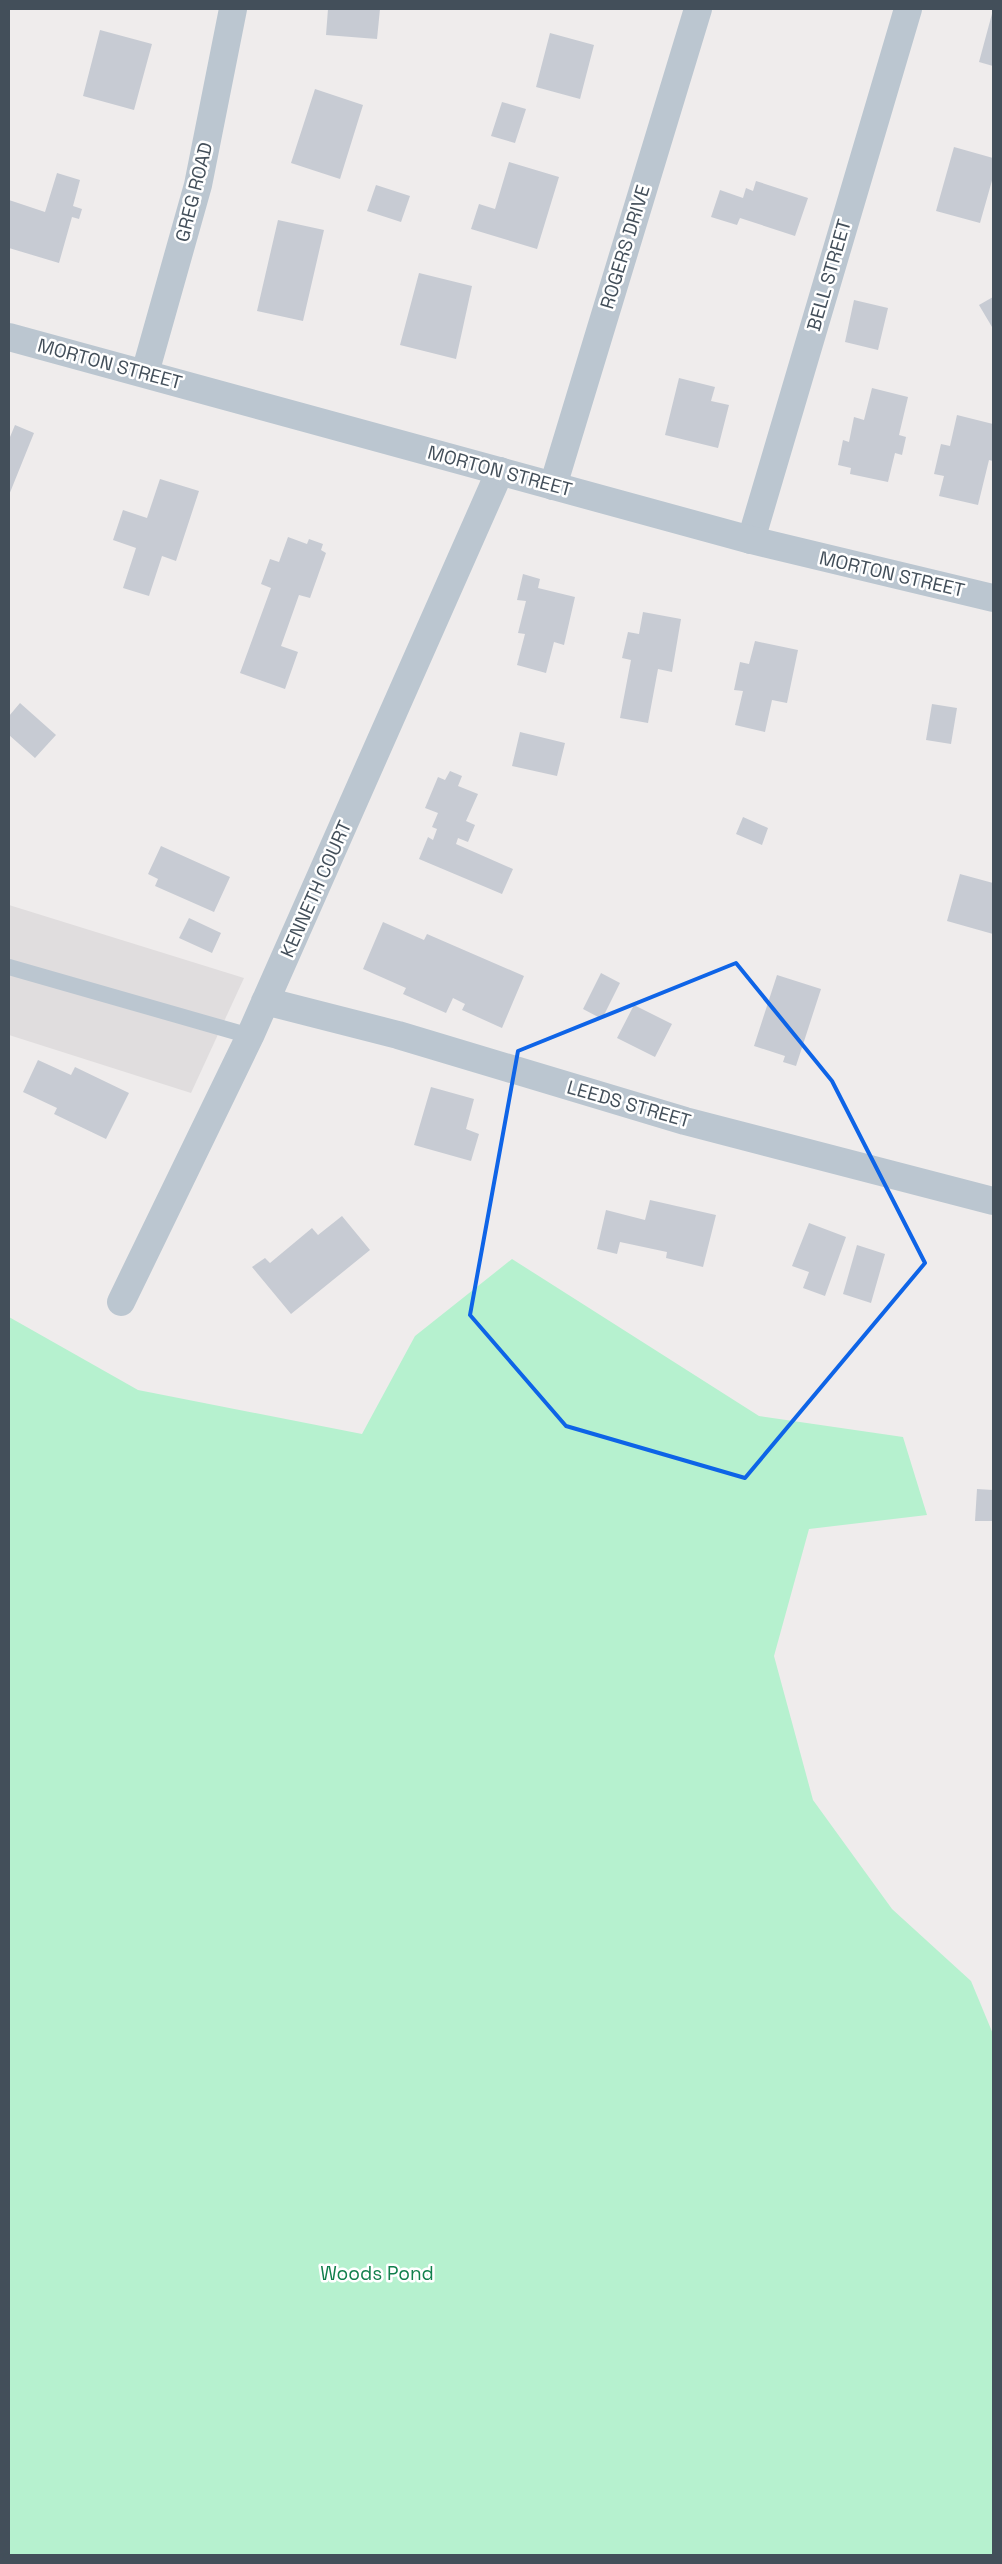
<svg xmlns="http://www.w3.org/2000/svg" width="1002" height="2564" viewBox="0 0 1002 2564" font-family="'Space Grotesk',sans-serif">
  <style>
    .education { fill: #e0ddde }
    .green { fill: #b6f1cf }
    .building { fill: #c7cbd3 }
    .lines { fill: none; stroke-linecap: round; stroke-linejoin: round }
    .service { stroke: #bbc6d0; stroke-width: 16 }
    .minor { stroke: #bbc6d0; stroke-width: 28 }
    .tertiary { stroke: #bbc6d0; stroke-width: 28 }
    .marked { fill: none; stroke: #0e64e7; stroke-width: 4; stroke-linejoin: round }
    .labels { text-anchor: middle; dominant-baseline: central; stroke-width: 5; stroke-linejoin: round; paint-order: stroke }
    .street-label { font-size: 19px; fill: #434f5a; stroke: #fff }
    .park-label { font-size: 19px; fill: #117f4c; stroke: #fff }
  </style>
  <rect width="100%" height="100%" fill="#efecec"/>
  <!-- education -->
  <path class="education" d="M 9,905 L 244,978 L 191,1093 L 9,1035 Z"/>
  <!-- green -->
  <path class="green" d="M 512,1259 L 759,1416 L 903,1437 L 927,1515 L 809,1529 L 774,1656 L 813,1800 L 892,1909 L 971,1981 L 993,2034 L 993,2555 L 9,2555 L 9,1317 L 138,1390 L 362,1434 L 415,1336 Z"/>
  <!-- building -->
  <path class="building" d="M 328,9 L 380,9 L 377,39 L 326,35 Z
    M 993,10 L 993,66 L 979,62 Z
    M 100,30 L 152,44 L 134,110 L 83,96 Z
    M 550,33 L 594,45 L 580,99 L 536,87 Z
    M 315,89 L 363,105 L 340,179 L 291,163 Z
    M 502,102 L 526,109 L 515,143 L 491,136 Z
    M 954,147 L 993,158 L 993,177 L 980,223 L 936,211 Z
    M 509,162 L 559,177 L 537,249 L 471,229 L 479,204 L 495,209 Z
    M 57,173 L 80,180 L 73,206 L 82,209 L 79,219 L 72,217 L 59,263 L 9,248 L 9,200 L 45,212 Z
    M 756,181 L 808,198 L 795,236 L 740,218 L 737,225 L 711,217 L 720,190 L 743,198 L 746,188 L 753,191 Z
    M 376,185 L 410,196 L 401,222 L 367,211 Z
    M 278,220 L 324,230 L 303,321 L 257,311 Z
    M 419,273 L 472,286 L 456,359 L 400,345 Z
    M 993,297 L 993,326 L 992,327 L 979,305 Z
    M 854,300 L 888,308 L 878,350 L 845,342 Z
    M 679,378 L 715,387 L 711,401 L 729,405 L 718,448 L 665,435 Z
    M 872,388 L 908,397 L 899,435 L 906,437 L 902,455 L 895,453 L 888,482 L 850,474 L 851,468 L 838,465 L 843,440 L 849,442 L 854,417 L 864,420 Z
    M 957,415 L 993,424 L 993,461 L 989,460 L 978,505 L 939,496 L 944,476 L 934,474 L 941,444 L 950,446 Z
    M 15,425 L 34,433 L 9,495 L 9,436 L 10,437 Z
    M 160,479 L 199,491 L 176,561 L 162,556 L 149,596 L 123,588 L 136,548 L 113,540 L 123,510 L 147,518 Z
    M 288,537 L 307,544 L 309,539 L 323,544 L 321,550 L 326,553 L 310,598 L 299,595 L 281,646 L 298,652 L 285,689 L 240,673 L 271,588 L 261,584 L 270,559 L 279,562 Z
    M 523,574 L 540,579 L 538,588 L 575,597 L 564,645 L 554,642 L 546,673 L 517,665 L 525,634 L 518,633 L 526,601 L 517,600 Z
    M 643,612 L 681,619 L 672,672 L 658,669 L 648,723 L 620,718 L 631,660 L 622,658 L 628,632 L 639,634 Z
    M 755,641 L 798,650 L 787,703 L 772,700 L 765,732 L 735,725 L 743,691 L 734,690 L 740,662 L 749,664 Z
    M 20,703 L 56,735 L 35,758 L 9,735 L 9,716 Z
    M 932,704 L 957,708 L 951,744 L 926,740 Z
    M 520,732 L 565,743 L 557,776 L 512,766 Z
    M 450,771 L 462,776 L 458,786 L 478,794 L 466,821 L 475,825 L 468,842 L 458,838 L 456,844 L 513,869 L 502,894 L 419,859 L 428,837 L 433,840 L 437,829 L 432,827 L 438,813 L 425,808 L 438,777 L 445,780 Z
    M 743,817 L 768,828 L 762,845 L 736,834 Z
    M 161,846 L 230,877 L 214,912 L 155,886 L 158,879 L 148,874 Z
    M 960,874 L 993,883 L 993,934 L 947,921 Z
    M 189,918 L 221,933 L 212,953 L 179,938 Z
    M 383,922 L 424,940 L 427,934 L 524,976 L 502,1028 L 462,1010 L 465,1004 L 453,998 L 446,1013 L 403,994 L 406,988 L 363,969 Z
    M 601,973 L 620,983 L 602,1019 L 583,1009 Z
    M 777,975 L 821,989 L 796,1066 L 783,1062 L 785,1056 L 754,1046 Z
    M 634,1005 L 672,1024 L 655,1057 L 617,1038 Z
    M 38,1060 L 71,1075 L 75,1067 L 129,1093 L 106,1139 L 54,1114 L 57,1108 L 23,1092 Z
    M 431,1087 L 474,1099 L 466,1129 L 479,1134 L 471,1161 L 414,1145 Z
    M 650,1200 L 716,1215 L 703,1267 L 666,1258 L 667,1252 L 620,1242 L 617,1254 L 597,1249 L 606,1210 L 645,1220 Z
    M 342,1216 L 370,1250 L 291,1314 L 252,1267 L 265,1258 L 270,1263 L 312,1228 L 318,1235 Z
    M 809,1223 L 846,1237 L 825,1296 L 803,1288 L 809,1272 L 792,1266 Z
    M 857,1245 L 885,1254 L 871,1303 L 843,1294 Z
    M 977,1489 L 993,1490 L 993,1521 L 975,1521 Z"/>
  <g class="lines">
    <!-- service -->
    <path class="service" d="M 9,967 L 250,1036"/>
    <!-- minor -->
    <path class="minor" d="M 145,373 L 198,185 L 233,9
      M 553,486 L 698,9
      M 751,540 L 908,9
      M 265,1001 L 398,1035 L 685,1121 L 993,1201
      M 121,1302 L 250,1036 L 500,471"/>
    <!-- tertiary -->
    <path class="tertiary" d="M 9,337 L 751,540 L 993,598"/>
  </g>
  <!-- marked area -->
  <path class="marked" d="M 736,963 L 832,1081 L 925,1263 L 745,1478 L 566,1426 L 470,1315 L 518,1051 Z"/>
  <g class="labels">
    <!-- street labels -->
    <g class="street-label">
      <text transform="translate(194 192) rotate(-76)">GREG ROAD</text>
      <text transform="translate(625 247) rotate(-73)">ROGERS DRIVE</text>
      <text transform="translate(829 275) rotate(-74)">BELL STREET</text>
      <text transform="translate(110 364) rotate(15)">MORTON STREET</text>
      <text transform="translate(500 471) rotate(15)">MORTON STREET</text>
      <text transform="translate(892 574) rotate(13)">MORTON STREET</text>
      <text transform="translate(316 889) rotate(-66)">KENNETH COURT</text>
      <text transform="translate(629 1104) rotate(16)">LEEDS STREET</text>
    </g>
    <!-- park labels -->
    <g class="park-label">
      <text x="377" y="2273">Woods Pond</text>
    </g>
  </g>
  <!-- border -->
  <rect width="1002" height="2564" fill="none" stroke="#434f5a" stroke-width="20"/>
</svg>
